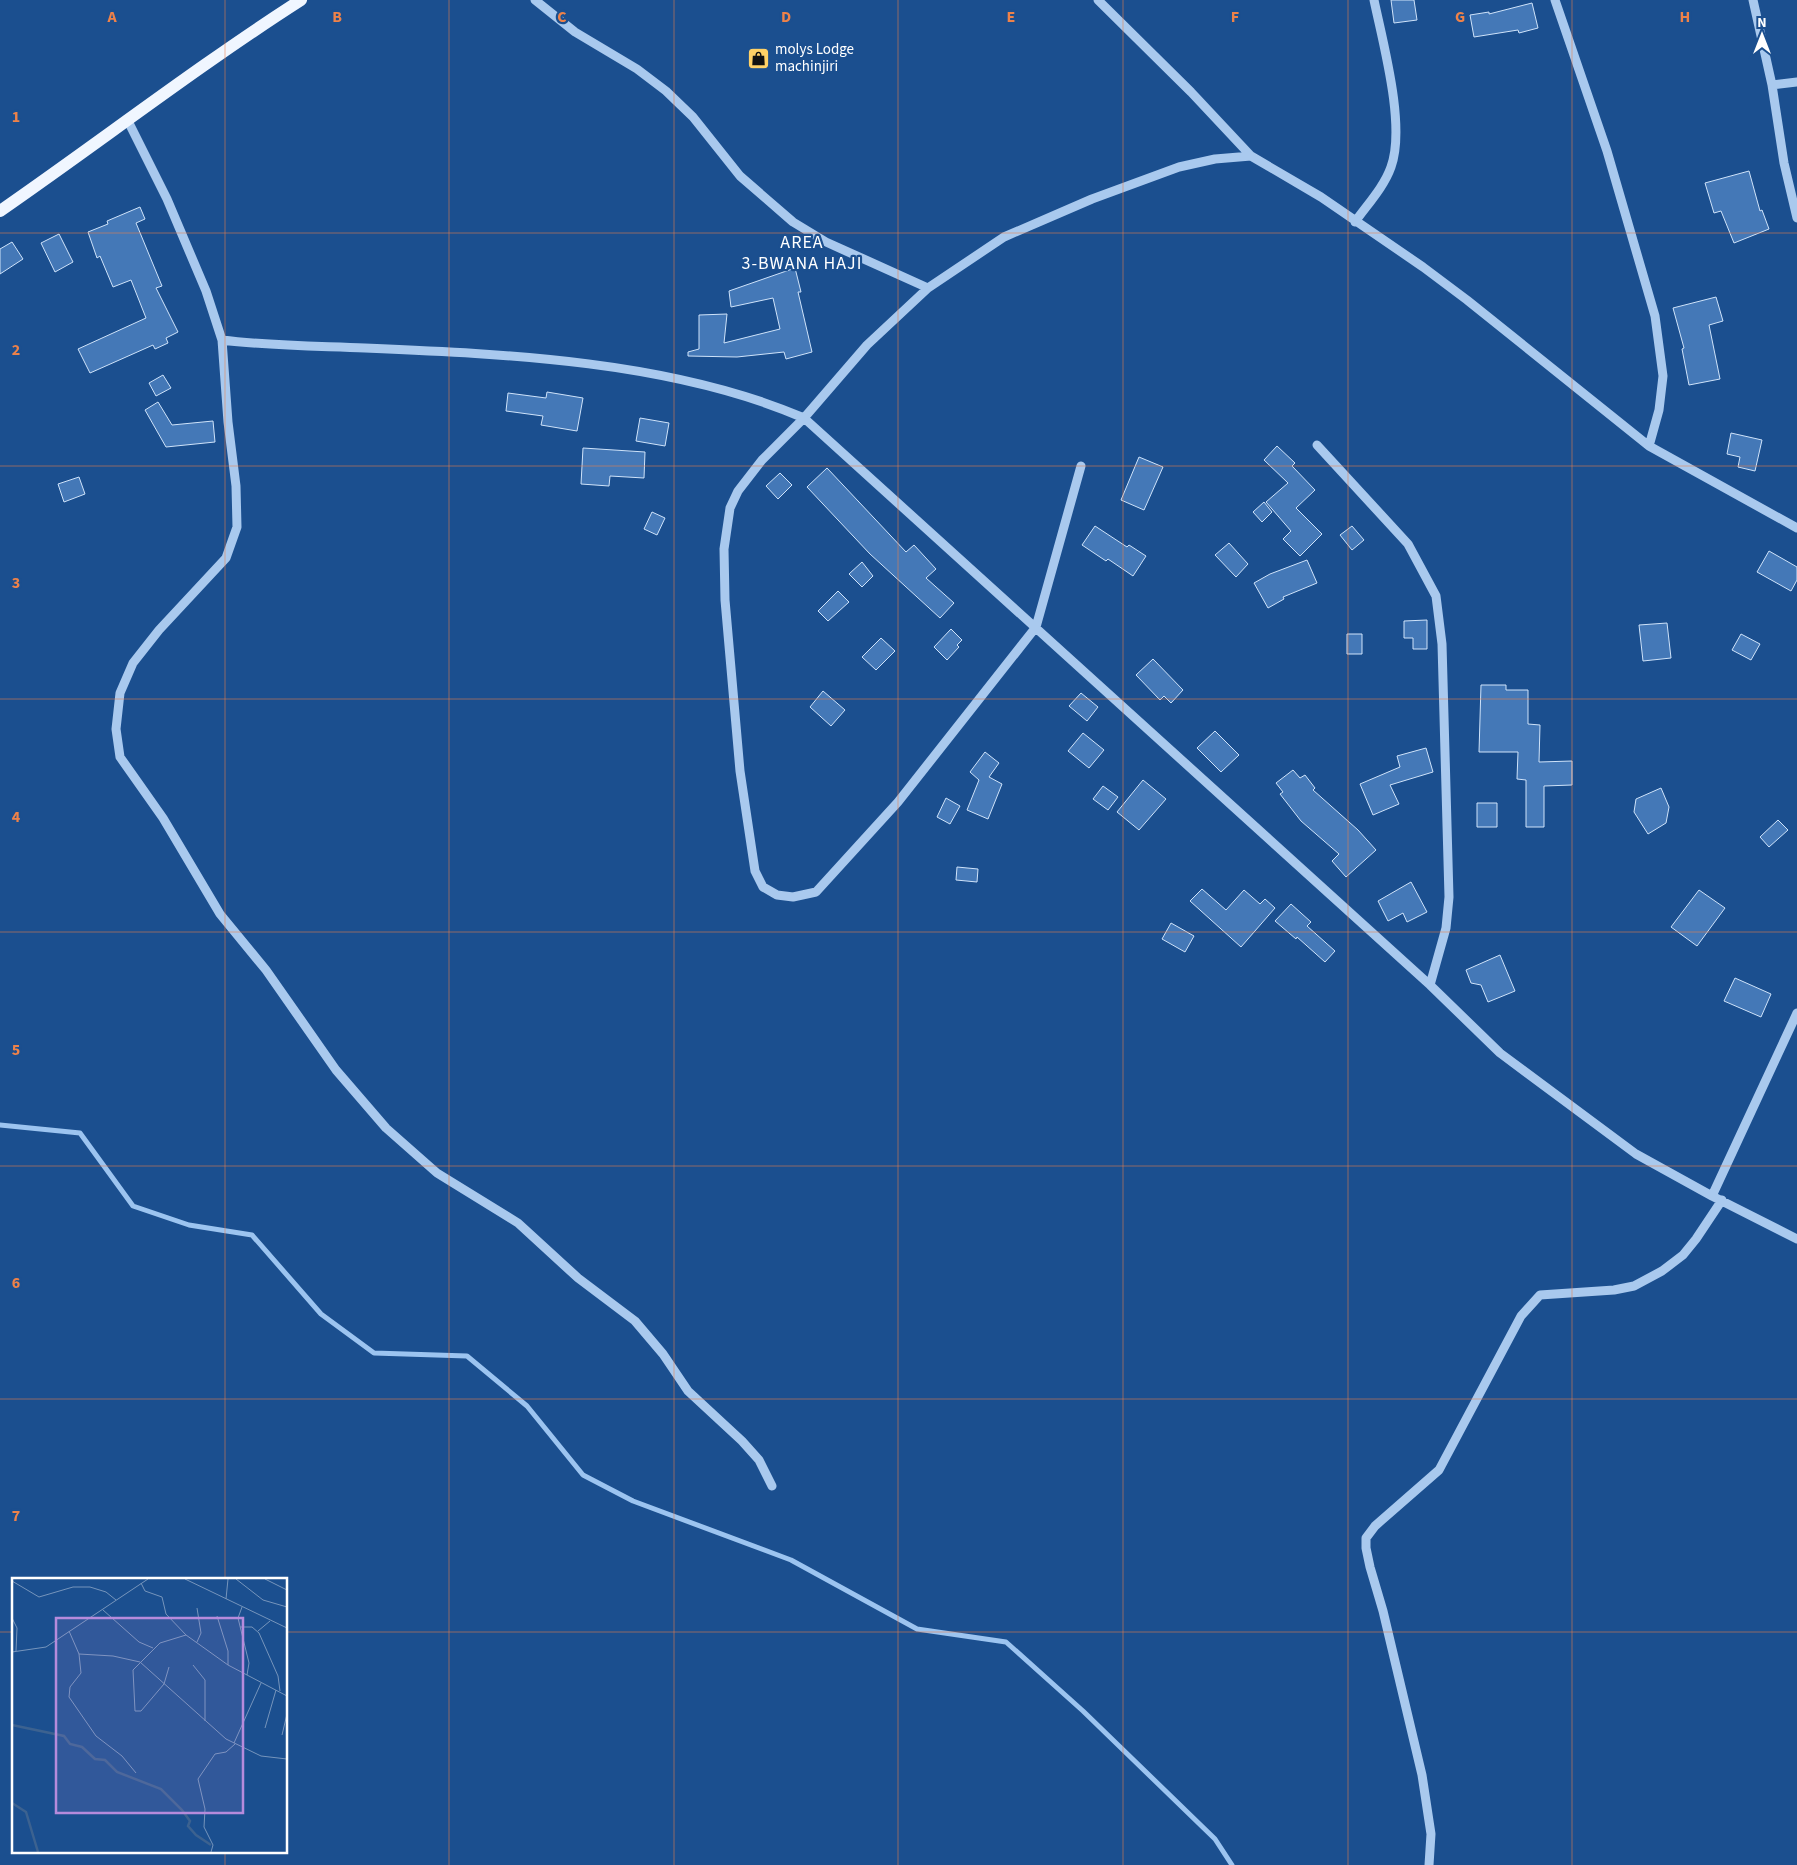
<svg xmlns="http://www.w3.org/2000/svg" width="1797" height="1865" viewBox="0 0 1797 1865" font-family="'Source Sans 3',sans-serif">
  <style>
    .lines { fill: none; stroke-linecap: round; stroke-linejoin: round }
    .stream { stroke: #9cc4f0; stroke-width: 5 }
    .building { fill: #4478b7; stroke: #cfe3fa }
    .minor { stroke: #a9c9ee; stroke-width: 9 }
    .major { stroke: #f0f6ff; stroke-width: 12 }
    .grid { fill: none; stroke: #ee8249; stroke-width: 1; stroke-opacity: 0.55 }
    .labels { text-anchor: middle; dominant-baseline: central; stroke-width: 4.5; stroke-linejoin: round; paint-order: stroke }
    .poi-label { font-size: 15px; fill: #fff; stroke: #1b4f8f; text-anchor: start }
    .quarter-label { font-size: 18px; letter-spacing: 1px; fill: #fff; stroke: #1b4f8f }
    .inset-river { fill: none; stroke: #3c6290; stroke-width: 2.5 }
    .inset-road { fill: none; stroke: #7695bc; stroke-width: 1 }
    .view { fill: #b68bdc; fill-opacity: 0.15; stroke: #b68bdc; stroke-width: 2.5 }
    .inset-edge { fill: none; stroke: #fff; stroke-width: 2.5 }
    .grid-label { font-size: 16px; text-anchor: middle; font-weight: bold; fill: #ee8249; stroke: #1b4f8f; stroke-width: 4.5; stroke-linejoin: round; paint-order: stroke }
  </style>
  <rect width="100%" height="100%" fill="#1b4f8f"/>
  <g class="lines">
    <!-- stream -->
    <path class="stream" d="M 0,1125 L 80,1133 L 133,1206 L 189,1225 L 252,1235 L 321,1314 L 374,1353 L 467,1356 L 527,1406 L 583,1475 L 633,1501 L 791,1560 L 917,1629 L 1006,1642 L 1083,1711 L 1215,1839 L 1232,1865"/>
  </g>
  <!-- building -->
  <path class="building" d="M 1391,0 L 1414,0 L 1417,20 L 1394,23 Z
    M 1532,3 L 1538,28 L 1519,33 L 1518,30 L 1474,37 L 1470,15 L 1489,12 L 1489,14 Z
    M 1749,171 L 1760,211 L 1762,210 L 1769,229 L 1734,243 L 1721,211 L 1714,213 L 1705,183 Z
    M 140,207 L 145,219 L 136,223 L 162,286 L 156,288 L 178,332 L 166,338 L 168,343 L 155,349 L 153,345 L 90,373 L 78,349 L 146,318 L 131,280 L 113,287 L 100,256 L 97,258 L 88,232 L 108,224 L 107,221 Z
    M 59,234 L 73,262 L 55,272 L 41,243 Z
    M 12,242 L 23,259 L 0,274 L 0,249 Z
    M 795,268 L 801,292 L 798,292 L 812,352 L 786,359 L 784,352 L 737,357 L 688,356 L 688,352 L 699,349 L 699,315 L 727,314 L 724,343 L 780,329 L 773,298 L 731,307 L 729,291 Z
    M 1716,297 L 1723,321 L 1709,325 L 1720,379 L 1689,385 L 1682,349 L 1684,348 L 1673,308 Z
    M 163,375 L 171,388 L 156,396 L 149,383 Z
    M 547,392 L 583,398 L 577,431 L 541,425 L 543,416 L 506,411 L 508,393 L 546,398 Z
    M 158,402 L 172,425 L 213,421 L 215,442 L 166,447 L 145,410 Z
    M 640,418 L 669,423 L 665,446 L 636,441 Z
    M 1731,433 L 1762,440 L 1755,471 L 1738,467 L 1740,457 L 1727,454 Z
    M 1277,446 L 1295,463 L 1292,466 L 1315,490 L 1296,508 L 1322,534 L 1300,556 L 1283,539 L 1291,531 L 1266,502 L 1288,483 L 1264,460 Z
    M 583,448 L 645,452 L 644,478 L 610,476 L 609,486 L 581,484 Z
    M 1139,457 L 1163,467 L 1144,510 L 1121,500 Z
    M 827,468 L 906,552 L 914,545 L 936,569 L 926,578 L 954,603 L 940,618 L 870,554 L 807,487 Z
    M 780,473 L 792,485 L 778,499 L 766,486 Z
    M 79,477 L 85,494 L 64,502 L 58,484 Z
    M 1264,502 L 1272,512 L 1262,522 L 1253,512 Z
    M 652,512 L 665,518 L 657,535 L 644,529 Z
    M 1095,526 L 1127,547 L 1129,545 L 1146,556 L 1133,576 L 1108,559 L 1106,561 L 1082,545 Z
    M 1352,526 L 1364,540 L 1352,550 L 1340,535 Z
    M 1229,543 L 1248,564 L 1236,577 L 1215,555 Z
    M 1769,551 L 1797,567 L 1797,580 L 1791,591 L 1757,572 Z
    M 1307,560 L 1317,583 L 1283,597 L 1284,599 L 1268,608 L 1254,583 L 1270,574 Z
    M 862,562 L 873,576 L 862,587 L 849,574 Z
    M 838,591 L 849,602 L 828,621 L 818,611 Z
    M 1427,620 L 1427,649 L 1413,649 L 1413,638 L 1404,638 L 1404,621 Z
    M 1667,623 L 1671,658 L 1643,661 L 1639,625 Z
    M 951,629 L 962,640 L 957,645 L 959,647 L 947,660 L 934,647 Z
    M 1347,634 L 1362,634 L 1362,654 L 1347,654 Z
    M 1741,634 L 1760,644 L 1751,660 L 1732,650 Z
    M 881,638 L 895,651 L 876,670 L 862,657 Z
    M 1153,659 L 1183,690 L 1171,703 L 1164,696 L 1160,700 L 1136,675 Z
    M 1481,685 L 1506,685 L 1506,690 L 1528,690 L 1528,724 L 1540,725 L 1539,762 L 1572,761 L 1572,785 L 1544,786 L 1544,827 L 1526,827 L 1526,780 L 1517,779 L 1518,752 L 1479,752 Z
    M 823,691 L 845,710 L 831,726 L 810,707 Z
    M 1081,693 L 1098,707 L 1087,721 L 1069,706 Z
    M 1215,731 L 1239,755 L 1221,772 L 1197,748 Z
    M 1083,733 L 1104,750 L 1089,768 L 1068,751 Z
    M 1426,748 L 1433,772 L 1390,785 L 1399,804 L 1373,815 L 1360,784 L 1400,767 L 1397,756 Z
    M 985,752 L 999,763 L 989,777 L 1002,784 L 988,819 L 967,810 L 979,780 L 970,772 Z
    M 1293,770 L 1300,778 L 1305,775 L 1315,788 L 1313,790 L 1358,830 L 1376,850 L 1346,877 L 1332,861 L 1339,854 L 1301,821 L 1280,794 L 1283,792 L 1276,783 Z
    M 1143,780 L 1166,799 L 1139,830 L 1117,812 Z
    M 1103,786 L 1118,797 L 1108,810 L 1093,799 Z
    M 1661,788 L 1669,807 L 1666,823 L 1648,834 L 1634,812 L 1636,799 Z
    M 946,798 L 960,806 L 950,824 L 937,817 Z
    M 1477,803 L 1497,803 L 1497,827 L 1477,827 Z
    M 1778,820 L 1788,830 L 1769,847 L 1760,837 Z
    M 957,867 L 978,869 L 977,882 L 956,880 Z
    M 1411,882 L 1427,912 L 1407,922 L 1403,913 L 1388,921 L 1378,901 Z
    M 1202,889 L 1226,910 L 1244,890 L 1260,904 L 1265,899 L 1275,908 L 1241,947 L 1190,901 Z
    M 1699,890 L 1725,908 L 1697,946 L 1671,927 Z
    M 1291,904 L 1311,922 L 1307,926 L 1335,951 L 1325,962 L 1297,937 L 1296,939 L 1275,921 Z
    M 1171,923 L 1194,936 L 1185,952 L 1162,939 Z
    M 1500,955 L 1515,991 L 1488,1002 L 1481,985 L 1471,983 L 1466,970 Z
    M 1735,978 L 1771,994 L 1761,1017 L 1724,1001 Z"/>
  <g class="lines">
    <!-- minor -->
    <path class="minor" d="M 535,0 L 575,32 L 637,69 L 666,91 L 693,117 L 740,176 L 793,222 L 826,242 L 928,288
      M 1098,0 L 1191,92 L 1251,156 L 1321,197 L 1423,267 L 1467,300 L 1649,446 L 1797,528
      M 1555,0 L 1607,151 L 1655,316 L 1663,376 L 1659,410 L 1649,446
      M 1753,0 L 1772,85 L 1784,163 L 1797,218
      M 1772,85 L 1797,82
      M 127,119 L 167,199 L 206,291 L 222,340 L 228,422 L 236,486 L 237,527 L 226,558 L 159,630 L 133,663 L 120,693 L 116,729 L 120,757 L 163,818 L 220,914 L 266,970 L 336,1070 L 386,1128 L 437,1173 L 518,1223 L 578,1278 L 635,1321 L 663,1354 L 688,1391 L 742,1441 L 759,1460 L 772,1486
      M 1355,222 C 1367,205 1384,187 1391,167 C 1406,126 1383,43 1374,0
      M 222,340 C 269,346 318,346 365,348 C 508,354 672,361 804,418 L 1430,985 L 1500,1053 L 1636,1154 L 1712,1196 L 1797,1239
      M 1317,445 L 1408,544 L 1436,596 L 1442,644 L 1449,897 L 1446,928 L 1430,985
      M 1081,466 L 1036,627 L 898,802 L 816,892 L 793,897 L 777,895 L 763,887 L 755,871 L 740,771 L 725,600 L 724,549 L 730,508 L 738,491 L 762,460 L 804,418 L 867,345 L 928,288 L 1004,237 L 1092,199 L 1179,167 L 1215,159 L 1251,156
      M 1712,1196 L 1797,1013
      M 1429,1865 L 1431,1834 L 1422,1775 L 1383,1611 L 1370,1567 L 1366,1548 L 1366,1538 L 1375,1526 L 1439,1470 L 1521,1316 L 1540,1295 L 1614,1290 L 1634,1286 L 1662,1271 L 1683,1255 L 1696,1239 L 1722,1200"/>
    <!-- major -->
    <path class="major" d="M 0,211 C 101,141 198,66 301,0"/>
  </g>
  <!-- grid -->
  <path class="grid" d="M 225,0 L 225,1579M 449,0 L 449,1865M 674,0 L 674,1865M 898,0 L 898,1865M 1123,0 L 1123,1865M 1348,0 L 1348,1865M 1572,0 L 1572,1865M 0,233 L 1797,233M 0,466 L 1797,466M 0,699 L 1797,699M 0,932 L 1797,932M 0,1166 L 1797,1166M 0,1399 L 1797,1399M 0,1632 L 14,1632M 286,1632 L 1797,1632M 225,1851 L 225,1865"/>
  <!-- icons -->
  <defs>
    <symbol id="shop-square" viewBox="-11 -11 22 22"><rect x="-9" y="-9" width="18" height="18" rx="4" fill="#ffd166" stroke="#1b4f8f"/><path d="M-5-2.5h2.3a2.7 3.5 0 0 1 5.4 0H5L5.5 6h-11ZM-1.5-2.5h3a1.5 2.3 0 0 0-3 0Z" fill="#111"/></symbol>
  </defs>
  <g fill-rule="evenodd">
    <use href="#shop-square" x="746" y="46" width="25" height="25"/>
  </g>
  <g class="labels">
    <!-- poi labels -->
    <g class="poi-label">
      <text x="775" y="49">molys Lodge<tspan x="775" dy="17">machinjiri</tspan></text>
    </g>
    <!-- quarter labels -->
    <g class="quarter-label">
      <text x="802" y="242">AREA<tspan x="802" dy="21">3-BWANA HAJI</tspan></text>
    </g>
  </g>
  <!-- overview -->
  <g transform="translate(12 1578)">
    <rect width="275" height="275" fill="#1b4f8f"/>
    <path class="inset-river" d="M 0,147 L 52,158 L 58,166 L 70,169 L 83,181 L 93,182 L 105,194 L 149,211 L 170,232 L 178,243 L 176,248 L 184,257 L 199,267M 0,225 L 14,234 L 26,274"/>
    <path class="inset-road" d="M 173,1 L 275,50M 224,1 L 251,22 L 275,29M 253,1 L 275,12M 0,3 L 27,19 L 61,9 L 78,9 L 94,14 L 104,22M 129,5 L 133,13 L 150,19 L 154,36 L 174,57 L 216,87 L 275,118M 214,21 L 216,1M 230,29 L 226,40 L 237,85 L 235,97M 185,30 L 189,55 L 185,64M 91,32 L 127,64 L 141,70M 205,38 L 216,73 L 216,87M 0,40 L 5,50 L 4,73M 228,49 L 240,49 L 247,55 L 266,98 L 268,113M 57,53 L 67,76 L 69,95 L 58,109 L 57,119 L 84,158 L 110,178 L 124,195M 246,53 L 258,43M 0,74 L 34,69 L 136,1M 67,76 L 101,78 L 128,84 L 214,161 L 249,178 L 275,181M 181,87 L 193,102 L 193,143M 157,89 L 152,106 L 129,133 L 123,133 L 121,92 L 148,65 L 174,57M 253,150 L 264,112M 270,157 L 275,136M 222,165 L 249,105M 199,274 L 201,267 L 192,249 L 193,231 L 186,201 L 203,176 L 214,174 L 223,166"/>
    <path class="view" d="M 44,40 L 231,40 L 231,235 L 44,235 Z"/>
    <rect width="275" height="275" class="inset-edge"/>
  </g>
  <g class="grid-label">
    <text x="112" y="22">A</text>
    <text x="337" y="22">B</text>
    <text x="562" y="22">C</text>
    <text x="786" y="22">D</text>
    <text x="1011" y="22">E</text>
    <text x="1235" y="22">F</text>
    <text x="1460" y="22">G</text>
    <text x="1685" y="22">H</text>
    <text x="16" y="122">1</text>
    <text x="16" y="355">2</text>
    <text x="16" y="588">3</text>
    <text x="16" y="822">4</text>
    <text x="16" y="1055">5</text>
    <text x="16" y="1288">6</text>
    <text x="16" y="1521">7</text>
  </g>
  <!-- north arrow -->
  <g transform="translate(1762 35)" stroke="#1b4f8f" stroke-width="4" paint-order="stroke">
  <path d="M0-4L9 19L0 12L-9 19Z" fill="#ffffff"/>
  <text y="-8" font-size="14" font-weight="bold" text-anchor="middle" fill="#ffffff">N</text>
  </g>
</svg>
